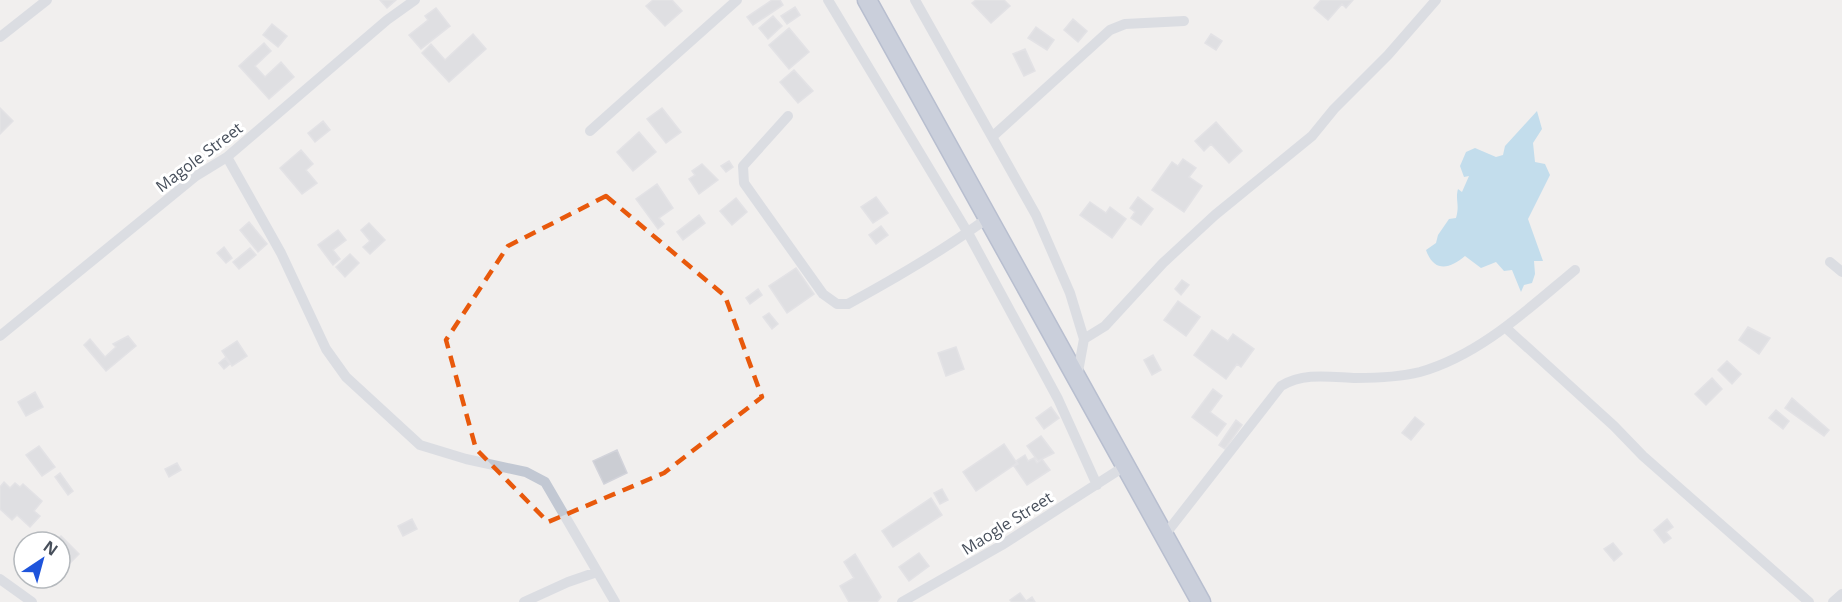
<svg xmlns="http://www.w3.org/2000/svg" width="1842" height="602" viewBox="0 0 1842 602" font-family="'Open Sans',sans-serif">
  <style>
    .water { fill: #8cc8e9 }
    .building { fill: #cbcdd3; stroke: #d2d3da; stroke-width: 1.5 }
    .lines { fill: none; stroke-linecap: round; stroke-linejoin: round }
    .trunk-casing { stroke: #7384a8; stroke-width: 21 }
    .minor { stroke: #c2c8d3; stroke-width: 10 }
    .trunk { stroke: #9ba9c4; stroke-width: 18 }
    .marked { fill: none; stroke: #e8590c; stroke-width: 4.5; stroke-dasharray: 12 8; stroke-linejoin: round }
    .labels { text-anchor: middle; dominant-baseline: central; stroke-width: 6; stroke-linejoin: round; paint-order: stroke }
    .street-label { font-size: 16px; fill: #474f5b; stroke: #fff }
  </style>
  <rect width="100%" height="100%" fill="#f1efee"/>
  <!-- water -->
  <path class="water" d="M 1537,111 L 1542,129 L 1533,143 L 1535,162 L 1545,164 L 1550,175 L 1528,219 L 1543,261 L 1534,261 L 1535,274 L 1532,283 L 1524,285 L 1521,292 L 1512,270 L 1504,271 L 1496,262 L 1481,268 L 1465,256 C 1450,269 1434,273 1426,250 L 1436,243 L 1438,235 L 1449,219 L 1456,218 C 1460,204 1455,200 1458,189 L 1462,192 L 1469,176 L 1464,177 L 1460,166 L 1466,152 L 1475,148 L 1496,157 L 1503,155 L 1505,146 Z"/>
  <!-- building -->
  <path class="building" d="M 380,0 L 396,0 L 387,8 Z
    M 653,0 L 672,0 L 682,11 L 665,26 L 646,6 Z
    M 772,0 L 780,0 L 783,5 L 753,25 L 747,17 Z
    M 976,0 L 1004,0 L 1010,6 L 991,23 L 972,3 Z
    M 1321,0 L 1353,0 L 1346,8 L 1342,4 L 1328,20 L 1314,8 Z
    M 795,7 L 800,15 L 787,24 L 781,16 Z
    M 436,8 L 450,26 L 421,49 L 409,35 L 428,20 L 425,16 Z
    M 773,16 L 782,26 L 768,39 L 759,28 Z
    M 1073,19 L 1087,31 L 1078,42 L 1064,30 Z
    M 272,24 L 287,36 L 278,47 L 263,35 Z
    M 1036,27 L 1054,40 L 1047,50 L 1028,38 Z
    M 789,28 L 809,52 L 789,69 L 769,45 Z
    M 473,34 L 486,49 L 449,82 L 422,53 L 431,44 L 445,60 Z
    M 1211,34 L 1222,41 L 1216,50 L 1205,43 Z
    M 264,43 L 271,51 L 255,66 L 265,77 L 281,62 L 294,77 L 269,99 L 239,66 Z
    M 1025,49 L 1035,71 L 1024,76 L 1013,54 Z
    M 794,70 L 813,91 L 798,103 L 780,82 Z
    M 0,108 L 13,121 L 0,134 Z
    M 662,108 L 681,132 L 666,143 L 647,119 Z
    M 323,121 L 330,130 L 315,142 L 308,133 Z
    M 1216,122 L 1242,151 L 1229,163 L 1211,144 L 1204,151 L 1195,141 Z
    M 639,132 L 656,152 L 633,171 L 617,152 Z
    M 301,150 L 313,164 L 306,170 L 317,183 L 302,194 L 280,168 Z
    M 1183,159 L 1196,168 L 1189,177 L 1202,186 L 1184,212 L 1152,190 L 1172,162 L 1178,166 Z
    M 729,161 L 733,167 L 726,172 L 721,166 Z
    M 702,164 L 718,180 L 699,194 L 689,179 L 695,175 L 692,171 Z
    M 657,184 L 673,208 L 659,218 L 664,224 L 658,229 L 636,199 Z
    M 876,197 L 888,213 L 873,223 L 861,207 Z
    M 1138,197 L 1153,209 L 1141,225 L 1131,218 L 1135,212 L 1130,208 Z
    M 736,198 L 747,212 L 732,225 L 720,211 Z
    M 1090,202 L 1106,213 L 1110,207 L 1126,219 L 1112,238 L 1080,215 Z
    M 699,215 L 705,223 L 683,240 L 677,232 Z
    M 249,222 L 267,244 L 258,252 L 240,230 Z
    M 369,223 L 385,240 L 370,254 L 363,247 L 370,241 L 361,230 Z
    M 881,226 L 888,235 L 876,244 L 869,235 Z
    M 338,230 L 346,240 L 333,250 L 340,259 L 333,265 L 318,245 Z
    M 224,247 L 232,258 L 226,263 L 217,253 Z
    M 250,248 L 256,255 L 239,269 L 233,262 Z
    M 350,254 L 359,263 L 345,277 L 336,267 Z
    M 796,268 L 814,294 L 787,313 L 769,286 Z
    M 1182,280 L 1189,285 L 1181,295 L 1175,289 Z
    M 758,289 L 762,295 L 750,304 L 746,298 Z
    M 1178,301 L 1200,317 L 1186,336 L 1164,320 Z
    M 769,313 L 778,324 L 772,329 L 763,317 Z
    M 1748,327 L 1770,338 L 1759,354 L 1739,340 Z
    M 1212,330 L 1228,341 L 1233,334 L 1254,349 L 1241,367 L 1237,364 L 1226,379 L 1194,355 Z
    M 128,336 L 136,346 L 106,371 L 84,345 L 90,339 L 105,357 L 116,347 L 113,344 Z
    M 237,341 L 247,356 L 232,366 L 222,351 Z
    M 956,347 L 964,369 L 946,376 L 938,353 Z
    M 1153,355 L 1161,370 L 1152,375 L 1144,360 Z
    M 225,358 L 230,364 L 224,369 L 219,363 Z
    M 1727,361 L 1741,374 L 1732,384 L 1718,370 Z
    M 1712,378 L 1722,389 L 1706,405 L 1695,394 Z
    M 1213,389 L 1222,396 L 1210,412 L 1226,424 L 1217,436 L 1192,417 Z
    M 35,392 L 43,407 L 26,416 L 18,402 Z
    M 1792,398 L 1829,430 L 1824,436 L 1785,408 Z
    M 1051,407 L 1059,418 L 1044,429 L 1036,418 Z
    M 1776,410 L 1789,421 L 1783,429 L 1769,418 Z
    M 1415,417 L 1424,424 L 1411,440 L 1402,433 Z
    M 1236,420 L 1242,425 L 1225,449 L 1219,445 Z
    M 1041,436 L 1054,453 L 1038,461 L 1027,446 Z
    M 1004,444 L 1017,463 L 976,491 L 963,472 Z
    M 39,446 L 55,467 L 42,476 L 26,455 Z
    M 617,450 L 627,473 L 604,484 L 593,461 Z
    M 1025,455 L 1028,461 L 1034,458 L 1037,463 L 1042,459 L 1050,470 L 1027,485 L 1014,466 L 1018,464 L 1016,461 Z
    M 177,463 L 181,470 L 169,477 L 165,469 Z
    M 60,473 L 73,491 L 68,495 L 55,477 Z
    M 4,482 L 10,488 L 15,483 L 20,487 L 23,484 L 42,501 L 34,511 L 40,516 L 30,527 L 17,515 L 12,520 L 0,509 L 0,487 Z
    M 942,489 L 948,500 L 940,504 L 934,493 Z
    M 931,498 L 942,515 L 893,547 L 882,531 Z
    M 412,519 L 417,529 L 403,536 L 398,526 Z
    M 1667,519 L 1673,527 L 1666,532 L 1671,538 L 1664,543 L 1654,530 Z
    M 61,536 L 79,554 L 61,572 L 60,542 L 54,542 Z
    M 1613,543 L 1622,554 L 1614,561 L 1604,549 Z
    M 919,553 L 929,566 L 909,581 L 899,567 Z
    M 855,554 L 881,597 L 877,602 L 849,602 L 840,586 L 854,578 L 844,562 Z
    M 1020,593 L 1026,601 L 1032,597 L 1035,602 L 1012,602 L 1010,600 Z"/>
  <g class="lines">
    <defs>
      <path id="trunk" d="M 867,0 L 1201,602"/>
    </defs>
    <!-- trunk casing -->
    <use href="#trunk" class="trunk-casing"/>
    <!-- minor -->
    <path class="minor" d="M 828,0 L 968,233 L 1058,399 L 1097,485
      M 915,0 L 1036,215 L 1070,293 L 1084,339 L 1077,377
      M 0,37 L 47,0
      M 788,116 L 743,166 L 744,183 L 823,294 L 837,304 L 848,304 C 896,278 944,250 989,217
      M 590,131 L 737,0
      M 992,137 L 1110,30 L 1125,24 L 1184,21
      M 227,157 L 281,253 L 326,349 L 346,377 L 420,445 L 466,459 L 526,472 L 545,482 L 615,602
      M 1830,262 L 1842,272
      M 1506,328 L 1614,426 L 1643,456 L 1809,602
      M 0,336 L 196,176 L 227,157 L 387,20 L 415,0
      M 1084,339 L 1105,326 L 1163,263 L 1215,215 L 1312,136 L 1334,109 L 1388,55 L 1436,0
      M 1164,536 L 1281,386 C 1304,372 1330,377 1356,378 C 1376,378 1400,377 1420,372 C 1480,355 1528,309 1575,270
      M 0,579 L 32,602
      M 524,602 L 568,582 L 597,572
      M 902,602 L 1002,545 L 1125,466
      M 1833,602 L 1842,594"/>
    <!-- trunk -->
    <use href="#trunk" class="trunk"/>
  </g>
  <!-- marked area -->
  <path d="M0 0H1842V602H0ZM 606,196 L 725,296 L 762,397 L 664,473 L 548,522 L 476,449 L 446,340 L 508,246 Z" fill="#f1efee" fill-opacity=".55" fill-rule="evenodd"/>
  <path class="marked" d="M 606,196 L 725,296 L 762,397 L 664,473 L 548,522 L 476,449 L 446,340 L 508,246 Z"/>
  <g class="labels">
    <!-- street labels -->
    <g class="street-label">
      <text transform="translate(199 157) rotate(-37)">Magole Street</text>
      <text transform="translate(1007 523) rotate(-32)">Maogle Street</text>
    </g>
  </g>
  <!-- north arrow -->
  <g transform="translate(42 560) rotate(36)"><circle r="28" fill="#ffffff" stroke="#b5b9bd" stroke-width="1.5"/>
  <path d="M0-4.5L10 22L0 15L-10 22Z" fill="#1e54db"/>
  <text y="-9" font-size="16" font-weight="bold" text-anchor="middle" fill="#474f5b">N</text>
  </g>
</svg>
